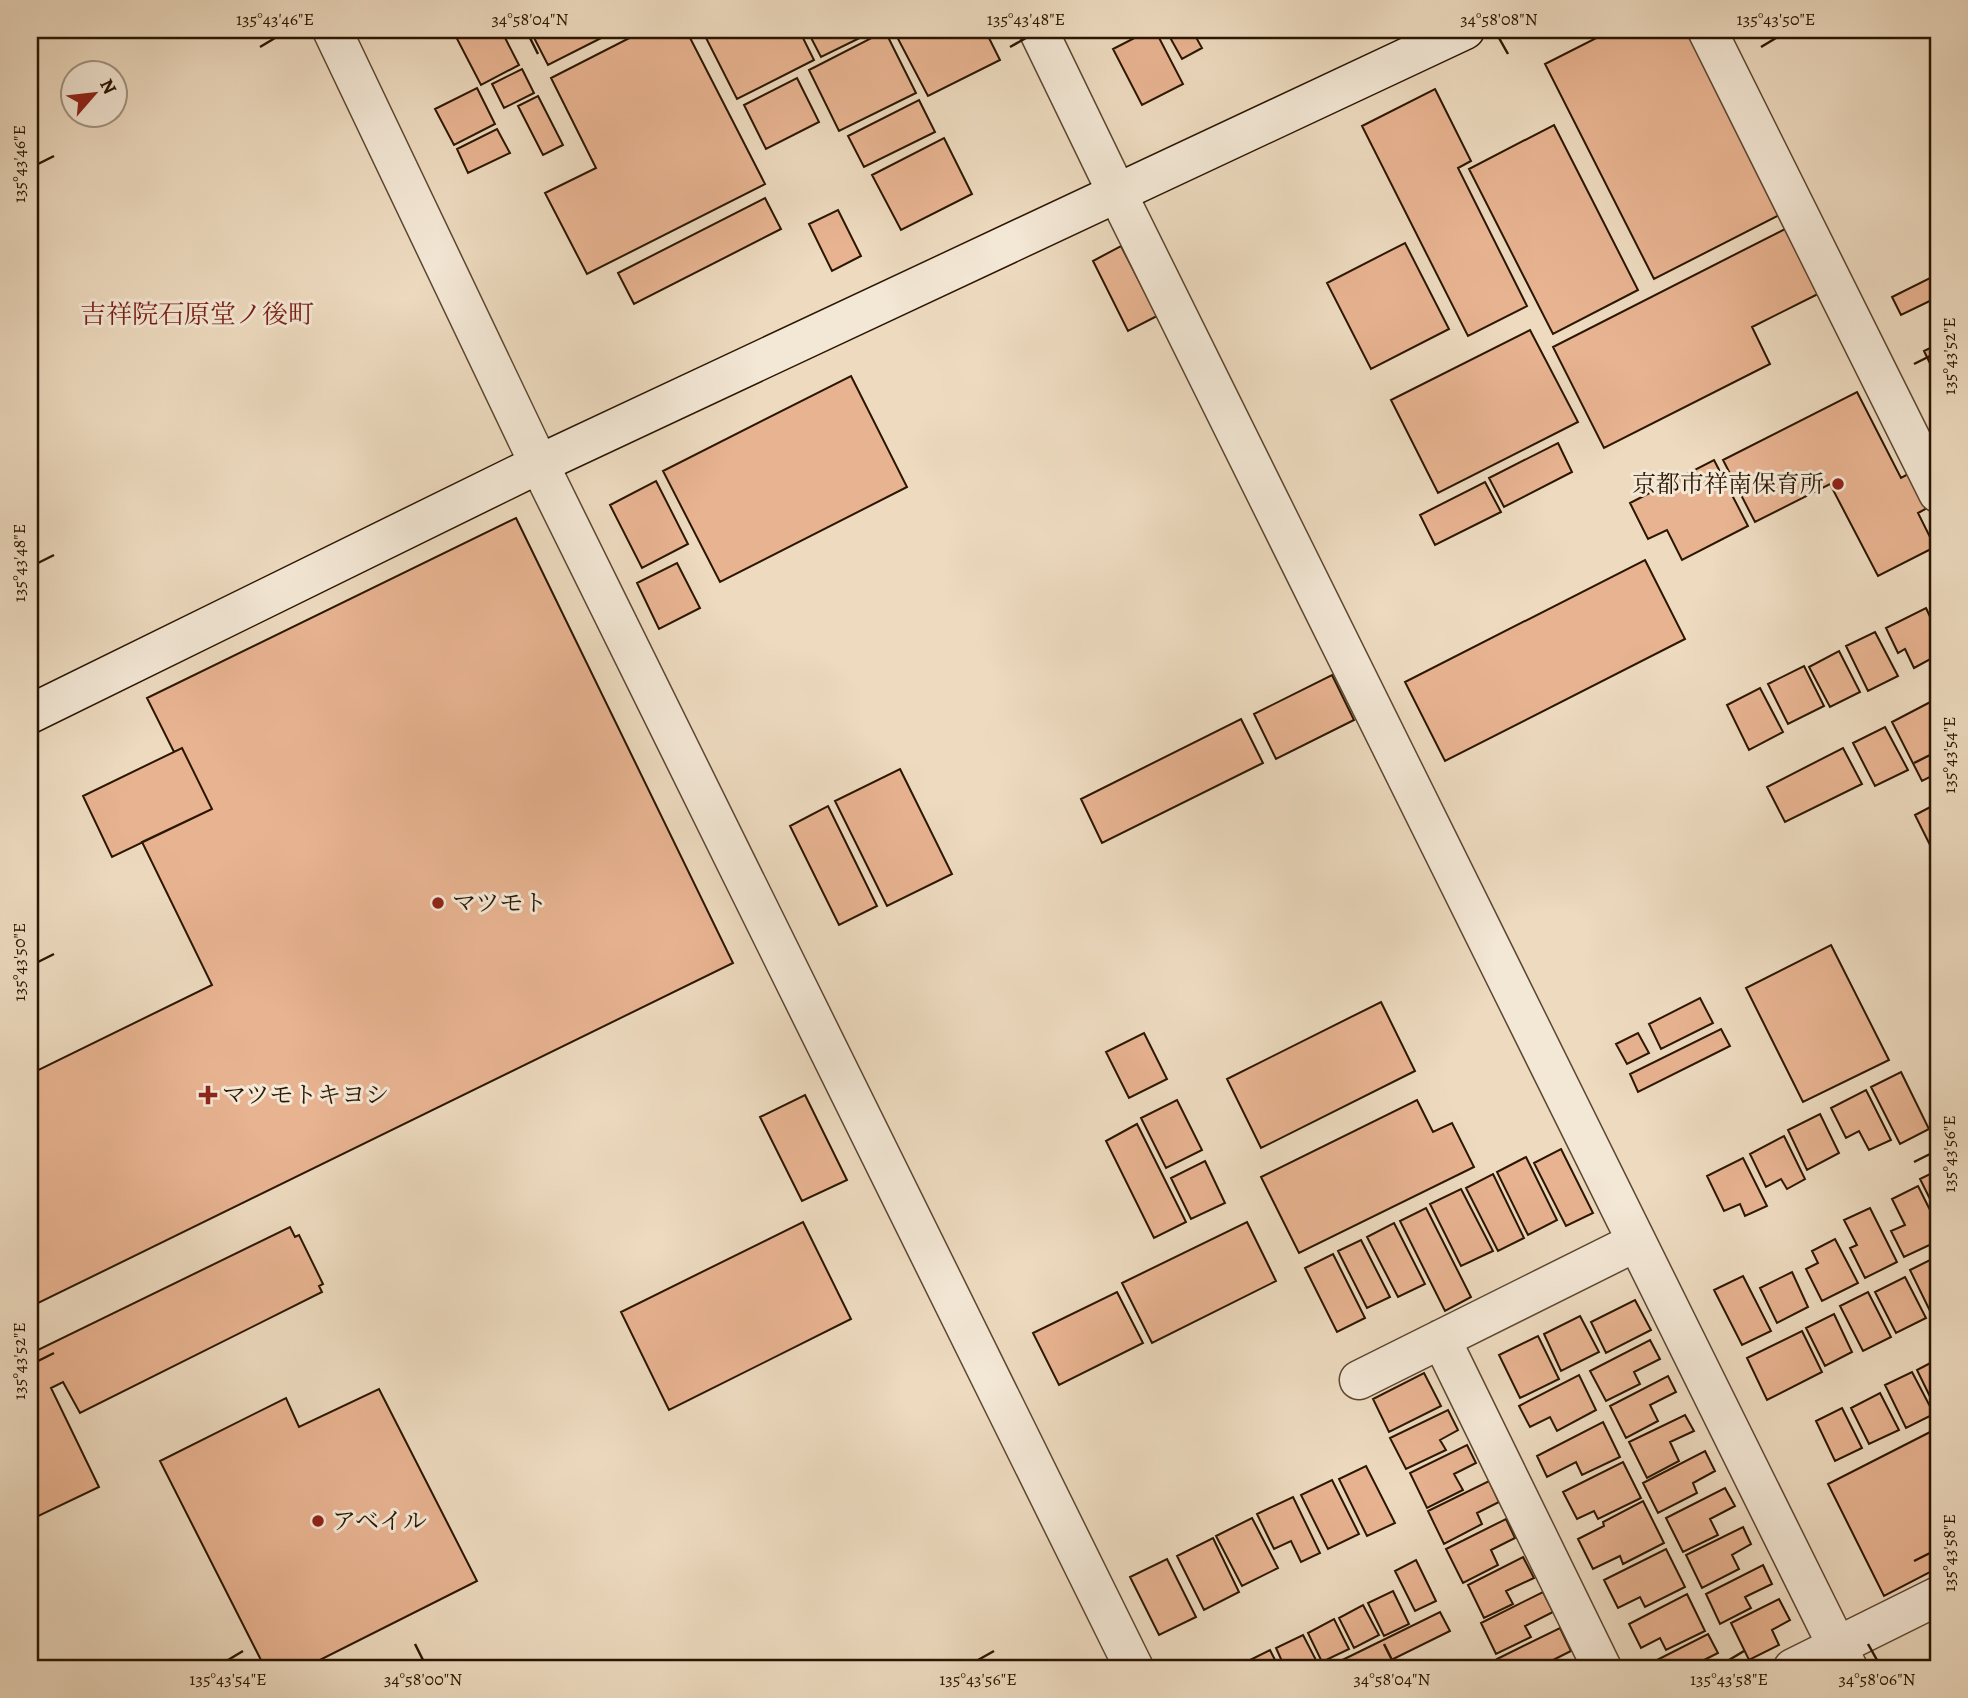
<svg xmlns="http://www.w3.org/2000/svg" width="1968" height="1698" viewBox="0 0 1968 1698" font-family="Alegreya,'Noto Serif JP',serif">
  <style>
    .building { fill: #e8b391; stroke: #2b1602; stroke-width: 2 }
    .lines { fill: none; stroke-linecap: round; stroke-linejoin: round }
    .street-casing { stroke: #5c4731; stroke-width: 41 }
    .secondary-casing { stroke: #2b1602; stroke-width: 41 }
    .street { stroke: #f3e7d5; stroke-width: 38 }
    .secondary { stroke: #f3e7d5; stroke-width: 38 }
    .ticks { fill: none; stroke: #2b1602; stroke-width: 2.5 }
    .poi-dot { fill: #8f2418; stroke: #f3e7d5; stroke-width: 2.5 }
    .labels { text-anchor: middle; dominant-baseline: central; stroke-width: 6; stroke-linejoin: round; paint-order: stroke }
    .poi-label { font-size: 24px; fill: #2b1602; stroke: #f3e7d5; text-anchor: start }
    .neighbourhood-label { font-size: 26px; fill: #7a1f14; stroke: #f3e7d5 }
    .neatline { fill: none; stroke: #2b1602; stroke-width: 2.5 }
    .ticks-label { font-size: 18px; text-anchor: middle; fill: #2b1602 }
  </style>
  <rect width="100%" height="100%" fill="#eddabf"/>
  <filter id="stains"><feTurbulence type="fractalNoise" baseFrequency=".00286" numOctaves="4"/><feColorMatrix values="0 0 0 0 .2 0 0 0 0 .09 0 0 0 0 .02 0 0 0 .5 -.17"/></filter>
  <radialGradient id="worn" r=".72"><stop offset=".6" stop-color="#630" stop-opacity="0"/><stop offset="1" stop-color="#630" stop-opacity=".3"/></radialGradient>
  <!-- building -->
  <path class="building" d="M 460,30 L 501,30 L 519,65 L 481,85 L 454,33 Z
    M 530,30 L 617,30 L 548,65 Z
    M 645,30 L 686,30 L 765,184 L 587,274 L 545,193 L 596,168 L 551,78 Z
    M 702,30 L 799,30 L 814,60 L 737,99 Z
    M 807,30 L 876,30 L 821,57 Z
    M 906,30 L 985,30 L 1000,60 L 928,96 L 896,35 Z
    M 1150,30 L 1155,30 L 1183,84 L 1142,105 L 1113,49 Z
    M 1172,30 L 1192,30 L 1202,48 L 1182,59 L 1167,32 Z
    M 1612,30 L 1690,30 L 1783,213 L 1654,279 L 1545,64 Z
    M 885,31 L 916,93 L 839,131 L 809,70 Z
    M 522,69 L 534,93 L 504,108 L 492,84 Z
    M 797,78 L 819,122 L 766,149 L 744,105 Z
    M 477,88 L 495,124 L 454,145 L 435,109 Z
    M 1435,89 L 1471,161 L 1458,168 L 1527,306 L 1468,336 L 1362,126 Z
    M 538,96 L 563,145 L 543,155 L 518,106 Z
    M 919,100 L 935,132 L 864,167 L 848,136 Z
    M 1554,125 L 1638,290 L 1553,334 L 1469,169 Z
    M 497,129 L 510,153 L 468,173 L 457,149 Z
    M 944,138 L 972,194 L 901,230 L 872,175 Z
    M 765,198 L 781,229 L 634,304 L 618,273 Z
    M 838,210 L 861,256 L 832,271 L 809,224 Z
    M 1785,229 L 1818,294 L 1752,327 L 1770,364 L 1604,448 L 1553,347 Z
    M 1405,243 L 1449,329 L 1371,369 L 1327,283 Z
    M 1121,246 L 1157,316 L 1128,331 L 1093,261 Z
    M 1938,274 L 1938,297 L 1901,315 L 1892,297 Z
    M 1530,330 L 1578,422 L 1438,493 L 1391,400 Z
    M 1938,344 L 1938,380 L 1924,351 Z
    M 851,376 L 907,487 L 720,582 L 663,471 Z
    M 1857,392 L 1901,478 L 1912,472 L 1929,507 L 1918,513 L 1935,547 L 1878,576 L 1830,484 L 1755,522 L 1723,460 Z
    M 1558,443 L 1572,472 L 1504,507 L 1489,478 Z
    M 1714,460 L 1748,526 L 1682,560 L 1667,530 L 1648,539 L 1630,503 Z
    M 656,481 L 688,544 L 642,568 L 610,505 Z
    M 1485,482 L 1501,512 L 1435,545 L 1420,515 Z
    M 516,518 L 733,963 L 30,1307 L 30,1074 L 212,985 L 142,842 L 212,809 L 182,748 L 174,752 L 147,698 Z
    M 1645,560 L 1685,639 L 1445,761 L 1405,682 Z
    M 677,563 L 700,608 L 659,629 L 637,583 Z
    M 1938,598 L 1938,618 L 1930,602 Z
    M 1926,608 L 1938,634 L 1938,655 L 1914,668 L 1905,649 L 1898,653 L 1886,628 Z
    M 1875,632 L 1898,676 L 1868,691 L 1846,646 Z
    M 1839,651 L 1860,692 L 1830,707 L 1809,667 Z
    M 1804,666 L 1824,706 L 1788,724 L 1768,684 Z
    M 1332,675 L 1354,720 L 1276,759 L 1254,714 Z
    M 1760,688 L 1783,732 L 1749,750 L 1727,705 Z
    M 1938,698 L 1938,773 L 1922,781 L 1892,722 Z
    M 1241,719 L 1263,763 L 1102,843 L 1081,799 Z
    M 1885,727 L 1908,770 L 1875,786 L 1853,743 Z
    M 182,748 L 212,809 L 112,857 L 83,796 Z
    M 1843,748 L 1862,784 L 1785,822 L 1767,787 Z
    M 900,769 L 952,874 L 887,906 L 835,801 Z
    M 1938,803 L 1938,861 L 1915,815 Z
    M 828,806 L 877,906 L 839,925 L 790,826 Z
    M 1831,945 L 1889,1060 L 1803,1102 L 1746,988 Z
    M 1700,998 L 1713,1023 L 1661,1049 L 1649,1024 Z
    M 1381,1002 L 1415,1071 L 1261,1148 L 1227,1079 Z
    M 1721,1029 L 1730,1046 L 1638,1092 L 1630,1074 Z
    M 1144,1033 L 1167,1079 L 1129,1098 L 1106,1052 Z
    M 1638,1033 L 1649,1053 L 1627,1064 L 1616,1044 Z
    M 1901,1072 L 1929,1129 L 1900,1144 L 1871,1087 Z
    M 1866,1090 L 1891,1140 L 1869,1150 L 1859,1131 L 1846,1138 L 1831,1108 Z
    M 805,1095 L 847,1180 L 802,1201 L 760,1117 Z
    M 1177,1100 L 1202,1150 L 1166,1168 L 1141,1118 Z
    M 1417,1100 L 1433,1132 L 1452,1123 L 1474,1167 L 1299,1253 L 1261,1177 Z
    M 1820,1114 L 1839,1153 L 1807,1170 L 1788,1130 Z
    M 1137,1124 L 1186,1222 L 1154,1238 L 1106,1141 Z
    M 1784,1136 L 1805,1179 L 1787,1189 L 1781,1179 L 1766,1187 L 1750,1154 Z
    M 1561,1149 L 1593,1213 L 1566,1226 L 1534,1163 Z
    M 1526,1157 L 1557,1220 L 1528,1235 L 1497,1172 Z
    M 1743,1158 L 1767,1206 L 1745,1216 L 1740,1204 L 1724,1211 L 1707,1176 Z
    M 1205,1161 L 1225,1203 L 1191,1219 L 1171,1178 Z
    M 1938,1170 L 1938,1215 L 1920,1179 Z
    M 1493,1174 L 1524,1238 L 1498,1251 L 1466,1188 Z
    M 1918,1186 L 1938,1226 L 1938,1241 L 1904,1257 L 1891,1231 L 1905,1225 L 1892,1199 Z
    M 1461,1189 L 1493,1251 L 1461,1266 L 1430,1204 Z
    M 1426,1208 L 1471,1297 L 1445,1311 L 1400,1221 Z
    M 1870,1208 L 1897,1262 L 1865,1278 L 1850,1248 L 1857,1245 L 1844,1220 Z
    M 803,1222 L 851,1319 L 669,1410 L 621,1312 Z
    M 1247,1222 L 1276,1281 L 1152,1343 L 1122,1283 Z
    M 1394,1223 L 1425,1284 L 1398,1297 L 1367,1237 Z
    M 290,1227 L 295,1237 L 299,1235 L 323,1284 L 319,1286 L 322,1292 L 80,1413 L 63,1382 L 51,1388 L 99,1487 L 30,1520 L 30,1344 L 34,1352 Z
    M 1835,1239 L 1858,1283 L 1822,1301 L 1806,1269 L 1818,1263 L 1812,1251 Z
    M 1361,1240 L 1390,1297 L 1367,1308 L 1338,1251 Z
    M 1333,1254 L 1365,1318 L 1337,1332 L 1305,1268 Z
    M 1938,1256 L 1938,1310 L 1931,1313 L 1910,1270 Z
    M 1792,1272 L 1808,1307 L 1777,1323 L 1760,1288 Z
    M 1743,1276 L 1771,1331 L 1742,1345 L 1714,1290 Z
    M 1905,1277 L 1926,1318 L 1896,1333 L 1875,1292 Z
    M 1117,1292 L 1143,1343 L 1059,1385 L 1033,1333 Z
    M 1868,1292 L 1891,1337 L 1863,1351 L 1840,1306 Z
    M 1635,1300 L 1651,1330 L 1606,1353 L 1591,1322 Z
    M 1834,1314 L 1852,1352 L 1825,1366 L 1806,1328 Z
    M 1580,1316 L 1599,1352 L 1561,1371 L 1544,1334 Z
    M 1802,1331 L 1822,1372 L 1767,1400 L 1747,1358 Z
    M 1538,1336 L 1559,1379 L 1520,1398 L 1499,1355 Z
    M 1650,1340 L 1660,1359 L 1634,1372 L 1640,1384 L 1606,1401 L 1590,1371 Z
    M 1938,1359 L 1938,1413 L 1917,1370 Z
    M 1912,1372 L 1934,1414 L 1906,1428 L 1885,1385 Z
    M 1424,1373 L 1441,1406 L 1389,1432 L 1373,1399 Z
    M 1579,1375 L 1596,1410 L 1557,1431 L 1550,1417 L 1530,1427 L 1519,1406 Z
    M 1668,1376 L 1676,1392 L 1650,1405 L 1658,1421 L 1626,1438 L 1610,1406 Z
    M 379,1389 L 477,1581 L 304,1668 L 265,1668 L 160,1461 L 286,1398 L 299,1427 Z
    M 1880,1393 L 1899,1430 L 1869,1444 L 1851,1408 Z
    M 1842,1408 L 1862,1448 L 1835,1461 L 1816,1421 Z
    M 1448,1410 L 1458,1430 L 1440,1440 L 1446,1450 L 1406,1469 L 1390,1438 Z
    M 1685,1415 L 1694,1431 L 1670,1442 L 1679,1461 L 1647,1478 L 1629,1442 Z
    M 1603,1422 L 1620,1457 L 1582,1475 L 1576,1462 L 1547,1477 L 1537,1456 Z
    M 1938,1428 L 1938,1568 L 1884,1596 L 1828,1484 Z
    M 1467,1445 L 1476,1463 L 1454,1474 L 1463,1490 L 1427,1508 L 1410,1473 Z
    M 1705,1451 L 1715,1471 L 1693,1483 L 1697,1493 L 1658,1513 L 1643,1483 Z
    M 1623,1462 L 1641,1498 L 1598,1519 L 1594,1511 L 1577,1519 L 1563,1492 Z
    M 1366,1466 L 1395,1523 L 1367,1536 L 1339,1479 Z
    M 1332,1480 L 1359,1534 L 1328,1549 L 1301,1495 Z
    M 1489,1481 L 1499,1502 L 1477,1513 L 1482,1524 L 1444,1544 L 1428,1511 Z
    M 1725,1488 L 1735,1506 L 1710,1519 L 1718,1535 L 1683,1552 L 1666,1518 Z
    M 1293,1497 L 1320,1553 L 1301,1562 L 1291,1541 L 1274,1549 L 1257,1514 Z
    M 1643,1501 L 1664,1543 L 1623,1564 L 1620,1556 L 1593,1569 L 1578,1539 L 1604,1526 L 1603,1522 Z
    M 1252,1518 L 1278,1568 L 1242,1586 L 1216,1536 Z
    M 1506,1519 L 1515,1538 L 1491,1550 L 1498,1565 L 1463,1583 L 1446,1549 Z
    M 1743,1527 L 1751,1544 L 1732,1555 L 1739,1569 L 1702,1588 L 1686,1555 Z
    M 1213,1538 L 1239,1592 L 1204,1610 L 1177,1556 Z
    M 1666,1549 L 1685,1587 L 1645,1607 L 1640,1597 L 1618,1608 L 1604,1580 Z
    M 1523,1557 L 1534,1578 L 1506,1591 L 1513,1604 L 1484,1618 L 1468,1585 Z
    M 1167,1559 L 1196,1617 L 1159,1635 L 1130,1577 Z
    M 1416,1560 L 1436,1601 L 1415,1611 L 1395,1571 Z
    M 1763,1565 L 1772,1584 L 1745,1597 L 1751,1608 L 1720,1624 L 1706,1594 Z
    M 1393,1591 L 1409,1624 L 1384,1636 L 1368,1603 Z
    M 1543,1592 L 1553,1612 L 1525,1626 L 1531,1637 L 1496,1654 L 1481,1623 Z
    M 1687,1594 L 1705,1631 L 1666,1650 L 1660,1638 L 1641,1648 L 1629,1624 Z
    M 1779,1599 L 1790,1620 L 1772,1630 L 1779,1645 L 1749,1660 L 1731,1623 Z
    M 1363,1605 L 1379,1635 L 1354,1648 L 1339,1618 Z
    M 1440,1612 L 1450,1631 L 1375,1668 L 1326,1668 Z
    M 1334,1619 L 1349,1649 L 1322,1662 L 1308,1633 Z
    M 1560,1628 L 1571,1651 L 1543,1665 L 1544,1668 L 1502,1668 L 1497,1659 Z
    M 1708,1634 L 1718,1653 L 1700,1662 L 1703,1668 L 1659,1668 L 1655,1661 Z
    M 1303,1635 L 1317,1662 L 1305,1668 L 1285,1668 L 1276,1648 Z
    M 1270,1650 L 1279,1668 L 1249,1668 L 1246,1662 Z"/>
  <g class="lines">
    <defs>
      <path id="street" d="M 332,30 L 539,464 L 1134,1668
        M 1038,30 L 1117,193 L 1848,1668
        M 1707,30 L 1938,493
        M 1441,1339 L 1602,1668
        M 1359,1380 L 1636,1242
        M 1793,1668 L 1938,1596"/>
      <path id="secondary" d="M 30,714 L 539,464 L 1465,30"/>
    </defs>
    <!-- street casing -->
    <use href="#street" class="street-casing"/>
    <!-- secondary casing -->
    <use href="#secondary" class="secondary-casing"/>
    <!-- street -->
    <use href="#street" class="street"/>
    <!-- secondary -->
    <use href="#secondary" class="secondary"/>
  </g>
  <!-- ticks -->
  <path class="ticks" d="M 530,38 L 538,54M 1499,38 L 1508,54M 260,47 L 275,38M 1010,47 L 1026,38M 1761,47 L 1776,38M 38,164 L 54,156M 1914,364 L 1930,356M 38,563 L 54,555M 1914,763 L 1930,755M 38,962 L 54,954M 1914,1162 L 1930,1154M 38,1361 L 54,1353M 1914,1561 L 1930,1553M 415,1644 L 423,1660M 1384,1644 L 1392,1660M 1868,1644 L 1877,1660M 228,1660 L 243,1651M 978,1660 L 994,1651M 1729,1660 L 1744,1651"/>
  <!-- markers -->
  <g class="poi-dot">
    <circle cx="1838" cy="484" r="7"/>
    <circle cx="438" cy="903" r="7"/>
    <path d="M204.5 1084.5h7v7h7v7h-7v7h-7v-7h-7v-7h7z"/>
    <circle cx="318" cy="1521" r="7"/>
  </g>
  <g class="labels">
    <!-- poi labels -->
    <g class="poi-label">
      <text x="1824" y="484" text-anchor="end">京都市祥南保育所</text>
      <text x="452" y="903">マツモト</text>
      <text x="222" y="1095">マツモトキヨシ</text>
      <text x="332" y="1521">アベイル</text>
    </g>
    <!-- neighbourhood labels -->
    <g class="neighbourhood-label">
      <text x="197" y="314">吉祥院石原堂ノ後町</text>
    </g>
  </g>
  <!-- margin -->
  <rect width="1968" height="1698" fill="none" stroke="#eddabf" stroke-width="77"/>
  <!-- north arrow -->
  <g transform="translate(94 94) rotate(62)"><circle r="33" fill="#f3e7d5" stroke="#a39381" stroke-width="2"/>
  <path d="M0-5L12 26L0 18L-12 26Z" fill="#8f2418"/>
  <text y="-10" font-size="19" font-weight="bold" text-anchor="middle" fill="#2b1602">N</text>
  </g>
  <rect x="38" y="38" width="1892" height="1622" class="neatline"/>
  <g class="ticks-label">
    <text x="275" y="25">135°43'46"E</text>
    <text x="530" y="25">34°58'04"N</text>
    <text x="1026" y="25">135°43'48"E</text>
    <text x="1499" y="25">34°58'08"N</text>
    <text x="1776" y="25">135°43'50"E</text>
    <text transform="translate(19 164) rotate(-90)" y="6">135°43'46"E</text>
    <text transform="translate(1949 356) rotate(-90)" y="6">135°43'52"E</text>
    <text transform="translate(19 563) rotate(-90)" y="6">135°43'48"E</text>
    <text transform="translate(1949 755) rotate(-90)" y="6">135°43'54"E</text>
    <text transform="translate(19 962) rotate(-90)" y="6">135°43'50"E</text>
    <text transform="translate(1949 1154) rotate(-90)" y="6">135°43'56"E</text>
    <text transform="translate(19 1361) rotate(-90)" y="6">135°43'52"E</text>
    <text transform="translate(1949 1553) rotate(-90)" y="6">135°43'58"E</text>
    <text x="228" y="1685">135°43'54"E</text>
    <text x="423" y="1685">34°58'00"N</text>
    <text x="978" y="1685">135°43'56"E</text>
    <text x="1392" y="1685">34°58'04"N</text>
    <text x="1729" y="1685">135°43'58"E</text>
    <text x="1877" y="1685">34°58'06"N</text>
  </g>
  <rect width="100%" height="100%" filter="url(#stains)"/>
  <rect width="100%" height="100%" fill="url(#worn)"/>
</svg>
